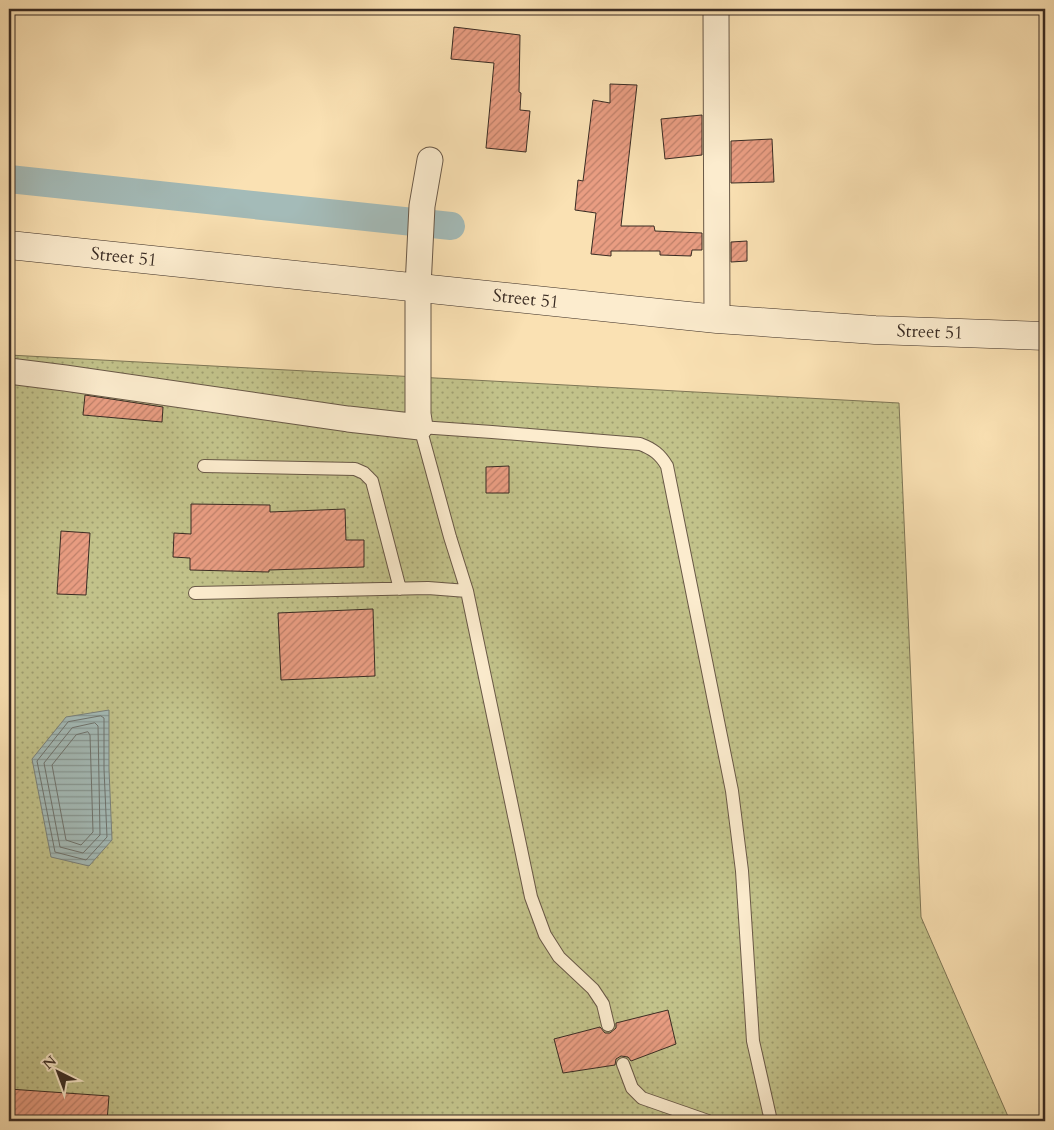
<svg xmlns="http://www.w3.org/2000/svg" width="1054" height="1130" viewBox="0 0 1054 1130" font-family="Cardo,serif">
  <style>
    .grass { fill: url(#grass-dots); stroke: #7e7656 }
    .water { fill: url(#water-rules); stroke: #79817c }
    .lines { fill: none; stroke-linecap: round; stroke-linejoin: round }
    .shore { stroke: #6e736e; stroke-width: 1 }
    .canal { stroke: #a4bbb8; stroke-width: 28 }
    .building { fill: url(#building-hatch); stroke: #392b23 }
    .service-casing { stroke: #695847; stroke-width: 14 }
    .minor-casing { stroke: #695847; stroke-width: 27 }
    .secondary-casing { stroke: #392b23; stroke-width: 29 }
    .service { stroke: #fcecce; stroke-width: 12 }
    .minor { stroke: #fcecce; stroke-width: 25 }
    .secondary { stroke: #fcecce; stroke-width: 28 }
    .labels { text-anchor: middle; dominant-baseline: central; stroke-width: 4; stroke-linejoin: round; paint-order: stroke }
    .street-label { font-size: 18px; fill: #392b23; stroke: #fcecce }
  </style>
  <defs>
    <pattern id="grass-dots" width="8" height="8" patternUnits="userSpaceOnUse" patternTransform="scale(1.25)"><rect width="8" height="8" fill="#c2c28a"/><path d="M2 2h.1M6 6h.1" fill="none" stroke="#9f9e70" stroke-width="1.8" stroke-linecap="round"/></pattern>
    <pattern id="water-rules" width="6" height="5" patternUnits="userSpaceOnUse" patternTransform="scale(1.25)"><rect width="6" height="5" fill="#a4bbb8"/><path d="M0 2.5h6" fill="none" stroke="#879895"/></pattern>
    <pattern id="building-hatch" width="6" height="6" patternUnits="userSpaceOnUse" patternTransform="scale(1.25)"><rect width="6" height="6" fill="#e99d82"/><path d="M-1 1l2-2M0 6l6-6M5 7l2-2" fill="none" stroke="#be806a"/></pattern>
  </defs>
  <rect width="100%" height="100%" fill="#fae1b3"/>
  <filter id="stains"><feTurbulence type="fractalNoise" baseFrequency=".004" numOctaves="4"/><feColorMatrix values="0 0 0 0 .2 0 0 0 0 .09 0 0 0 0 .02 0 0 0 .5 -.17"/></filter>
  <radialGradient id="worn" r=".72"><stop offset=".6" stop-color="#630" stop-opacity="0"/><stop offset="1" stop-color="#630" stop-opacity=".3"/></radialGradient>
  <!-- grass -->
  <path class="grass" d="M 9,355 L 899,403 L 921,917 L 1010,1121 L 9,1121 Z"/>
  <!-- water -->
  <path class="water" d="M 109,710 L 109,769 L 112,840 L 89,866 L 51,857 L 32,759 L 66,717 Z"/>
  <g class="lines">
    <!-- shore -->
    <path class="shore" d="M 101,716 L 104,718 L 104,769 L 107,837 L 86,860 L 55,852 L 37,761 L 68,722 Z
      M 95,723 L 98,726 L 100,835 L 83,853 L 60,847 L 44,763 L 72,728 Z
      M 88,732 L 90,735 L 93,832 L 81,845 L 66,840 L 52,765 L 76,735 Z"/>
    <!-- canal -->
    <path class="canal" d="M 9,179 L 451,226"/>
  </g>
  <!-- building -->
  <path class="building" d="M 454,27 L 520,35 L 519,92 L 521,93 L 520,110 L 530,111 L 526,152 L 486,148 L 494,63 L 451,59 Z
    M 610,84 L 637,85 L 621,226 L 654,226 L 655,231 L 702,233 L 702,250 L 692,250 L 691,256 L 660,255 L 660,251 L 611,251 L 611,256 L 591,254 L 596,213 L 575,210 L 578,180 L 583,181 L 593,100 L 610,103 Z
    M 702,115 L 702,155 L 665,159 L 661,119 Z
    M 772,139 L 774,182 L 731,183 L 731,141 Z
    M 747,241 L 747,261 L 731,262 L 731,242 Z
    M 85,395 L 163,407 L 162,422 L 83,415 Z
    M 509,466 L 509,493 L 486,493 L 486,467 Z
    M 191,504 L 270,505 L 270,512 L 345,509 L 346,540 L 364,540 L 364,567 L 269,570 L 269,572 L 190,570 L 190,558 L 173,557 L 174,533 L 191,534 Z
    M 61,531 L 90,533 L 86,595 L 57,594 Z
    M 373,609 L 375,676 L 281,680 L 278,613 Z
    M 668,1010 L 676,1044 L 631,1061 L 628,1057 L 621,1056 L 616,1059 L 615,1065 L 563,1073 L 554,1039 L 600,1027 L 605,1033 L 610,1033 L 616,1028 L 616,1023 Z
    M 9,1089 L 109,1096 L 107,1121 L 9,1121 Z"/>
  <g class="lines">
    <defs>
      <path id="service" d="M 204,466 L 355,469 L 364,473 L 372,481 L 400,589
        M 195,593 L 428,588 L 467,591
        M 608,1025 L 603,1004 L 593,989 L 559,957 L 545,935 L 531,897 L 467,591 L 450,537 L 420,427 L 492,432 L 640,444 C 653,449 660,454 667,466 L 732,791 L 742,871 L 753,1041 L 771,1121
        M 623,1064 L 632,1088 L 642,1098 L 708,1121"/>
      <path id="minor" d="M 716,9 L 717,319
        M 9,371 L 65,378 L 348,419 L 420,427 L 418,414 L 418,287 L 422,206 L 430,160"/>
      <path id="secondary" d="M 9,245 L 717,319 L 875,330 L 1045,336"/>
    </defs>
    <!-- service casing -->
    <use href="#service" class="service-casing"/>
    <!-- minor casing -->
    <use href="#minor" class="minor-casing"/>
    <!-- secondary casing -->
    <use href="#secondary" class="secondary-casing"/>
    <!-- service -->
    <use href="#service" class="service"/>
    <!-- minor -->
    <use href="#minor" class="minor"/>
    <!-- secondary -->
    <use href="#secondary" class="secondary"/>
  </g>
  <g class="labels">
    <!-- street labels -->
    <g class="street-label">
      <text transform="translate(124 257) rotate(6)">Street 51</text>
      <text transform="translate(526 299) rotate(6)">Street 51</text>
      <text transform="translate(930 332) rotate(2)">Street 51</text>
    </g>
  </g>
  <!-- margin -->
  <rect width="1054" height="1130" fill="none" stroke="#fae1b3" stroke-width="30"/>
  <rect x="10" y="10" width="1034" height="1110" fill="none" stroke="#392b23" stroke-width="2.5"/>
  <rect x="15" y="15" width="1024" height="1100" fill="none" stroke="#392b23"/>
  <!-- north arrow -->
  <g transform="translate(58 1072) rotate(318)" stroke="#fcecce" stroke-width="4" paint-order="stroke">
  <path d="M0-4L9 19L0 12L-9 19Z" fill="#392b23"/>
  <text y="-8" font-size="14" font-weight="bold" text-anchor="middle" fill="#392b23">N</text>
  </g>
  <rect width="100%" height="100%" filter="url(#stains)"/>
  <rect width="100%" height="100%" fill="url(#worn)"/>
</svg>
